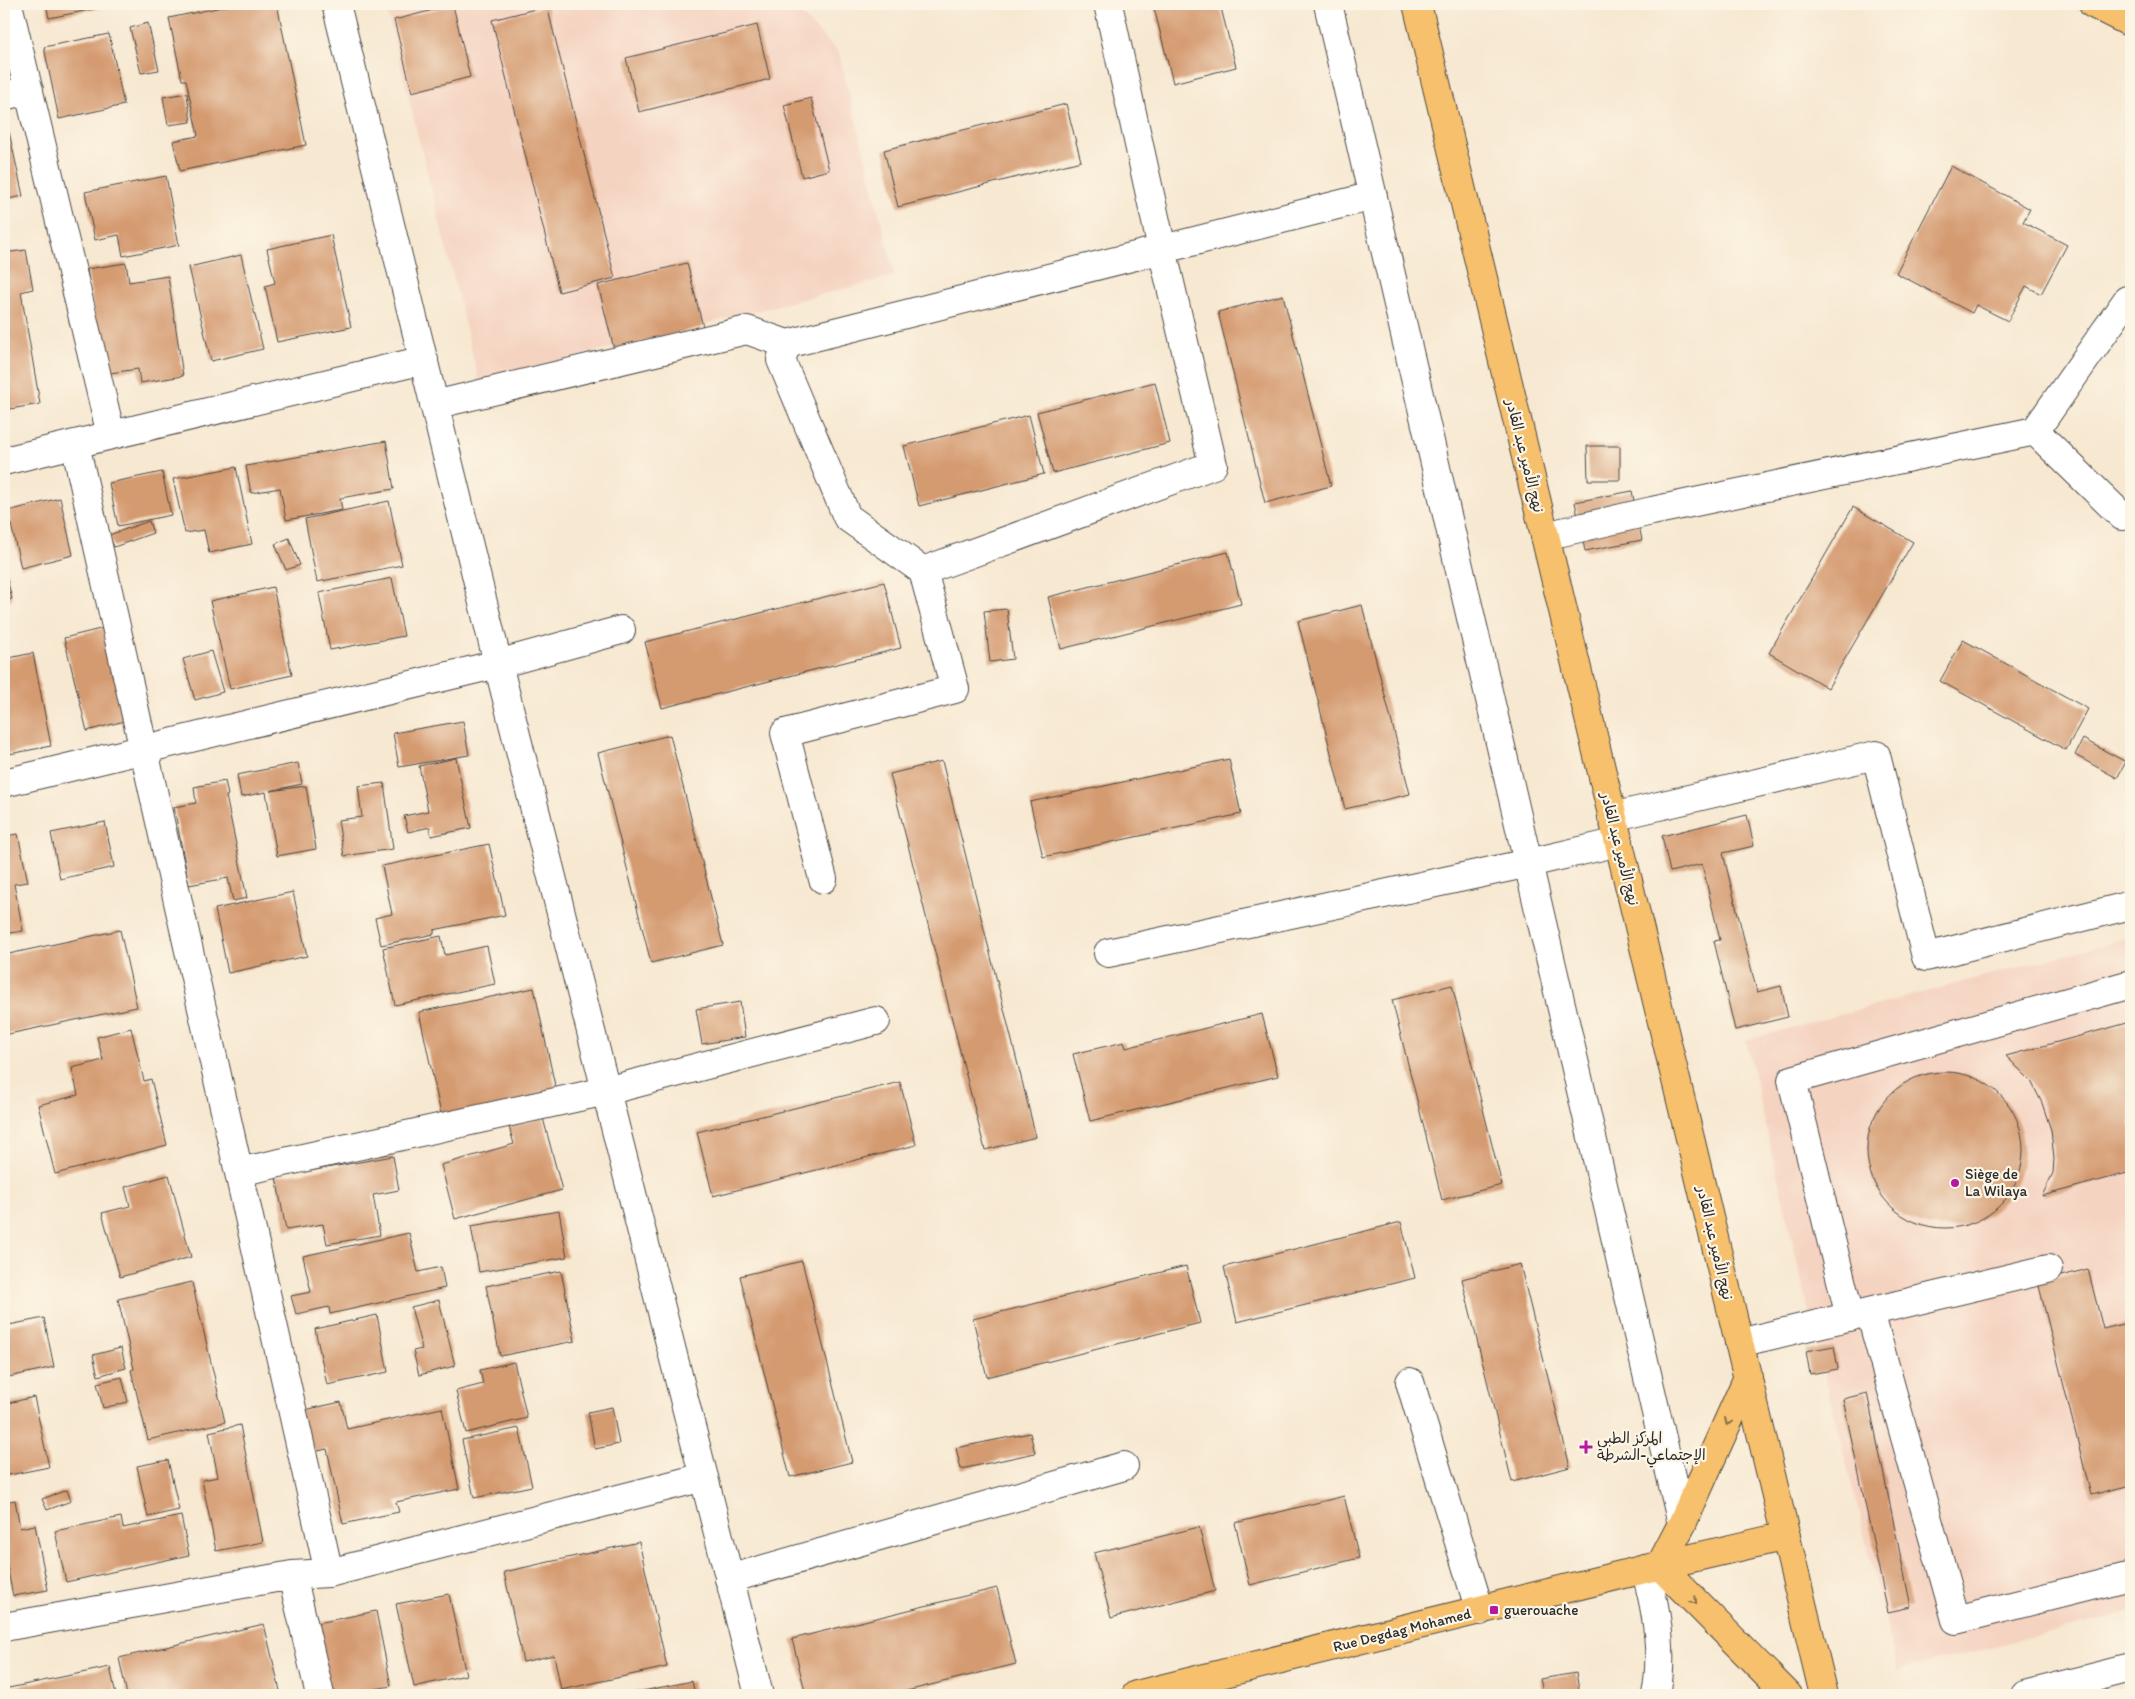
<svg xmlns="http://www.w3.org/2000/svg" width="2135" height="1699" viewBox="0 0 2135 1699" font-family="Itim,'Playpen Sans Arabic',sans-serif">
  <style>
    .built { fill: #f5d3c1 }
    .building { fill: #d49a70 }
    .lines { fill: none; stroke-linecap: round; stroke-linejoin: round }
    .minor-casing { stroke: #4a4744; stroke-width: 30 }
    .major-casing { stroke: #4a4744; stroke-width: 30 }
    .minor { stroke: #fff; stroke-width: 28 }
    .major { stroke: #f7c06c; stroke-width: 28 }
    .oneway { stroke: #876e48 }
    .poi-dot { fill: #b5179e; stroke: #fcf5e5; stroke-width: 2 }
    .labels { text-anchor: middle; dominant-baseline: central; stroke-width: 4.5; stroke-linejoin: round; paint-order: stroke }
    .street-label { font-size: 15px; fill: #2b2b2b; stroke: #fcf5e5 }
    .poi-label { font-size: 15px; fill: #2b2b2b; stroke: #fcf5e5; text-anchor: start }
  </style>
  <rect width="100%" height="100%" fill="#fcf5e5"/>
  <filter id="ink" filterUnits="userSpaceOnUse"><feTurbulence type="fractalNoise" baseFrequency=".02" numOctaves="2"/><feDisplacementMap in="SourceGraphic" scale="10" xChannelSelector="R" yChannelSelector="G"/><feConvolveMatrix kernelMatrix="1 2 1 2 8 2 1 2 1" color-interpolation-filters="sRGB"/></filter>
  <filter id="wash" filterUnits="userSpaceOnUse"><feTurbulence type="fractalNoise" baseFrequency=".0096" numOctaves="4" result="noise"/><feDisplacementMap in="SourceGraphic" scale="20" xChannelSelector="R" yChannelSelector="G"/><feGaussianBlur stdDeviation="1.12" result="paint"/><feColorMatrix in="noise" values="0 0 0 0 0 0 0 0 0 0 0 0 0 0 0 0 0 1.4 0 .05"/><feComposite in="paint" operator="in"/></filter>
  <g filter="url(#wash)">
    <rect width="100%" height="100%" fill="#f7e8d1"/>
    <!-- built -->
    <path class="built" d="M 417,4 L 791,4 L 839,53 L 895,276 L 479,381 L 387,11 Z
      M 2131,937 L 2131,1612 L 1898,1670 L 1812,1326 L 1746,1040 Z"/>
    <g id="blocks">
      <!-- building -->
      <path class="building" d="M 46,4 L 114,4 L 114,5 L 49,18 Z
        M 236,4 L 277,4 L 306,145 L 180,171 L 173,141 L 198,136 L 186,80 L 182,80 L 169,18 Z
        M 1153,4 L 1220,4 L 1236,67 L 1173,83 Z
        M 453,5 L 470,77 L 412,92 L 394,20 Z
        M 547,6 L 615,278 L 559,292 L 492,20 Z
        M 148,23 L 159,70 L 141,73 L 130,28 Z
        M 757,25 L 770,79 L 639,112 L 626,58 Z
        M 109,34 L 124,105 L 59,119 L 44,47 Z
        M 187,93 L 191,122 L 168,125 L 163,97 Z
        M 811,98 L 829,170 L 802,177 L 784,105 Z
        M 1066,104 L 1081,161 L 898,207 L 884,150 Z
        M 9,132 L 23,196 L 4,200 L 4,133 Z
        M 1951,166 L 2030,209 L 2023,222 L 2067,245 L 2041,294 L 2026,286 L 2008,321 L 1976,305 L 1972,313 L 1896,273 Z
        M 166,176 L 179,245 L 123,256 L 119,235 L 95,240 L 85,192 Z
        M 331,235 L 351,327 L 277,342 L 265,286 L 275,283 L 267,249 Z
        M 26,250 L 33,289 L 21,292 L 40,404 L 4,410 L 4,253 Z
        M 241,255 L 263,349 L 211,361 L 189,267 Z
        M 126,263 L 129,282 L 168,276 L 183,376 L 140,383 L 138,369 L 103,374 L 87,269 Z
        M 687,263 L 703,327 L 614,349 L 598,285 Z
        M 1283,295 L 1331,486 L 1265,503 L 1218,312 Z
        M 1155,382 L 1170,443 L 1053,473 L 1037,412 Z
        M 1029,415 L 1044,474 L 919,506 L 904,446 Z
        M 386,441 L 394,489 L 340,498 L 342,510 L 286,520 L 280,488 L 251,493 L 246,466 Z
        M 1587,446 L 1620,446 L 1620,480 L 1588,480 Z
        M 236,467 L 252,544 L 209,553 L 204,530 L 185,533 L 173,479 Z
        M 162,472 L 171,515 L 118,526 L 109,483 Z
        M 1632,491 L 1642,540 L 1585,551 L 1575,502 Z
        M 60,498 L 73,555 L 21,568 L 8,511 Z
        M 389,501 L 402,565 L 317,582 L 305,519 Z
        M 1853,507 L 1913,542 L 1828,688 L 1769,653 Z
        M 149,521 L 153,533 L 114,547 L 109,535 Z
        M 289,538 L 300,565 L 286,570 L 275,544 Z
        M 1228,552 L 1241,604 L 1061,649 L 1048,597 Z
        M 4,566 L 12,599 L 4,601 Z
        M 392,578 L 404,636 L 330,650 L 319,593 Z
        M 884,582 L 901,648 L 662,708 L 645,642 Z
        M 273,587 L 292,675 L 230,689 L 210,601 Z
        M 1362,605 L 1410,794 L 1345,809 L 1298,621 Z
        M 1007,609 L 1013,659 L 990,662 L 984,611 Z
        M 104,628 L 128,720 L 87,731 L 64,638 Z
        M 1963,640 L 2088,709 L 2066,750 L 1940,681 Z
        M 211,651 L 223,692 L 195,700 L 183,659 Z
        M 33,653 L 51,746 L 4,755 L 4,659 Z
        M 463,721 L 469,755 L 399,767 L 393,733 Z
        M 670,735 L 723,945 L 651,963 L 598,753 Z
        M 2083,739 L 2126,762 L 2117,778 L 2075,755 Z
        M 456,758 L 471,828 L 431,836 L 430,827 L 408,832 L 404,816 L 428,811 L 419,766 Z
        M 1229,759 L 1241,814 L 1043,857 L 1030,802 Z
        M 942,761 L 1036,1137 L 985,1150 L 890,774 Z
        M 298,763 L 302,784 L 270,791 L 306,786 L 316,849 L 277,856 L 266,792 L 241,797 L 237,775 Z
        M 225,781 L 228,795 L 226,796 L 247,898 L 233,901 L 228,878 L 189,885 L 174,807 L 196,803 L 194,787 Z
        M 384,783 L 393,849 L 344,856 L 338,820 L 362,817 L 358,786 Z
        M 1747,815 L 1754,846 L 1723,853 L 1757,992 L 1781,986 L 1788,1017 L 1735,1030 L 1714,941 L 1720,940 L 1702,864 L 1670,872 L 1662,836 Z
        M 105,822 L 114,867 L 60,879 L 51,833 Z
        M 18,834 L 28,882 L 14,884 L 23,931 L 4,934 L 4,836 Z
        M 489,844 L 505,915 L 434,930 L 434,934 L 381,945 L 375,918 L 392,914 L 382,866 Z
        M 293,892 L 307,956 L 228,973 L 215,909 Z
        M 120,930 L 137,1007 L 4,1035 L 4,955 Z
        M 441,936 L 445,955 L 487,946 L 495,984 L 395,1005 L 383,948 Z
        M 1452,985 L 1502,1185 L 1442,1200 L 1392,1000 Z
        M 534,988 L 557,1095 L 442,1119 L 419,1012 Z
        M 740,1002 L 745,1037 L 702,1044 L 696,1009 Z
        M 1262,1014 L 1278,1076 L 1090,1121 L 1073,1054 L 1124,1042 L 1126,1048 Z
        M 2131,1022 L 2131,1172 L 2042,1196 L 2053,1173 L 2054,1159 L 2051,1130 L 2042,1103 L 2031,1081 L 2006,1056 Z
        M 131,1028 L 144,1081 L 151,1079 L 167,1145 L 55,1174 L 38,1105 L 78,1095 L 72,1068 L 103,1060 L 97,1037 Z
        M1867 1150a78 78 0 1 1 156 0a78 78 0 1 1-156 0Z
        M 900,1082 L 916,1145 L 713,1196 L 697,1132 Z
        M 543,1118 L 562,1190 L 455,1219 L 441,1165 L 514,1144 L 509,1127 Z
        M 393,1156 L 399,1190 L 373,1195 L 380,1235 L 327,1244 L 323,1224 L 286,1230 L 276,1177 Z
        M 169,1175 L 191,1257 L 120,1277 L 102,1213 L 130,1206 L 125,1187 Z
        M 559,1211 L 567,1257 L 479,1272 L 471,1226 Z
        M 1401,1222 L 1415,1278 L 1237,1322 L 1224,1267 Z
        M 409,1233 L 418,1272 L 441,1267 L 445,1288 L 330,1314 L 329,1307 L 296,1314 L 291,1296 L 311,1292 L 303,1256 Z
        M 802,1261 L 852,1462 L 790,1477 L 740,1276 Z
        M 1520,1264 L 1570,1467 L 1512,1482 L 1462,1279 Z
        M 1186,1266 L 1200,1323 L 987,1377 L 973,1319 Z
        M 2088,1269 L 2103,1329 L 2131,1322 L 2131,1485 L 2091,1495 L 2038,1282 Z
        M 561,1271 L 575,1341 L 500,1356 L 486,1286 Z
        M 192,1282 L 225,1422 L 148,1440 L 131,1370 L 134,1369 L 118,1299 Z
        M 439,1300 L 455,1366 L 419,1375 L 413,1351 L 422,1349 L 411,1307 Z
        M 377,1315 L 388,1372 L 327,1385 L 315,1329 Z
        M 44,1318 L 54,1367 L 4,1378 L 4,1326 Z
        M 1834,1346 L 1838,1369 L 1810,1374 L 1806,1351 Z
        M 121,1348 L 126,1368 L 98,1376 L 93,1355 Z
        M 514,1362 L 527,1418 L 466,1433 L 456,1391 L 483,1384 L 480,1370 Z
        M 122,1377 L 128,1402 L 103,1408 L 97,1383 Z
        M 1867,1393 L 1911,1607 L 1888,1612 L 1843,1399 Z
        M 34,1397 L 49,1467 L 4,1476 L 4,1404 Z
        M 341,1402 L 347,1429 L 442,1408 L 459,1489 L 396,1502 L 399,1512 L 343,1524 L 327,1449 L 309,1453 L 300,1411 Z
        M 612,1407 L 619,1444 L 595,1449 L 588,1412 Z
        M 240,1425 L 263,1542 L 216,1551 L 202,1480 L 218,1477 L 209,1432 Z
        M 519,1428 L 532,1486 L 474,1498 L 462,1440 Z
        M 1030,1433 L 1035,1453 L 961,1469 L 956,1448 Z
        M 168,1460 L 179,1510 L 148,1517 L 137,1466 Z
        M 67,1490 L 71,1501 L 47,1510 L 42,1499 Z
        M 1344,1496 L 1359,1558 L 1250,1585 L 1235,1523 Z
        M 15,1500 L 20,1528 L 35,1525 L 48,1590 L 13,1596 L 4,1550 L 4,1502 Z
        M 181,1516 L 189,1555 L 66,1582 L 55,1531 L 121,1517 L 123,1528 Z
        M 1199,1527 L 1215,1591 L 1111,1618 L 1094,1553 Z
        M 639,1542 L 667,1667 L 561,1690 L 554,1655 L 523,1662 L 504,1572 Z
        M 997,1588 L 1016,1664 L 890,1695 L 806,1695 L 792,1639 Z
        M 449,1594 L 466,1675 L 414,1687 L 396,1604 Z
        M 376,1611 L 391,1686 L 360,1692 L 361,1695 L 322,1695 L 308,1625 Z
        M 264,1624 L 281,1695 L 127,1695 L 119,1658 Z
        M 110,1667 L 116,1695 L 4,1695 L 4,1689 Z
        M 1576,1673 L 1580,1695 L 1544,1695 L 1540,1679 Z
        M 692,1681 L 695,1695 L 628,1695 L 628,1694 Z"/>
    </g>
  </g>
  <g filter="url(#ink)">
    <use href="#blocks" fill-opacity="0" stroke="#4a4744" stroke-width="1"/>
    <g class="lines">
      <defs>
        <path id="minor" d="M 8,4 L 111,435
          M 336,4 L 498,664 L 759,1695
          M 1328,4 L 1682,1524
          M 4,96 L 29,90
          M 787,344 L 781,360 L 847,517 L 923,571 L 955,689 L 785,733 L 823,879
          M 434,405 L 747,330 L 787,344 L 1373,196
          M 2035,431 L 2122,516
          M 75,444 L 329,1573
          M 4,461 L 424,360
          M 1545,536 L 1652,511 L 2035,431 L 2127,300
          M 923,571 L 1213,465 L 1162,249 L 1108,4
          M 4,783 L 498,664 L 621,630
          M 1612,817 L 1876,755 L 1926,957 L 2131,905
          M 1108,953 L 1529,863 L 1619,842
          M 239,1172 L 606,1091 L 876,1021
          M 1870,1312 L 1956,1620 L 2131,1576
          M 1850,1317 L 1792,1080 L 2131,984
          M 1739,1343 L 2048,1269
          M 1410,1382 L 1480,1611
          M 1645,1569 C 1657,1610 1664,1653 1656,1695
          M 292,1575 L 320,1695
          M 729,1579 L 1124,1466
          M 4,1627 L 292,1575 L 329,1573 L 704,1477
          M 2025,1695 L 2131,1668"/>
        <path id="major" d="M 1417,4 L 1824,1695
          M 2093,4 L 2131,23
          M 1748,1377 L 1682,1524 L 1660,1566 L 1788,1695
          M 1136,1695 L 1645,1569 L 1786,1536"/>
      </defs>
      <!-- minor casing -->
      <use href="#minor" class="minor-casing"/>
      <!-- major casing -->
      <use href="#major" class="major-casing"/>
      <!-- minor -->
      <use href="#minor" class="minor"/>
      <!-- major -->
      <use href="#major" class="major"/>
    </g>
    <!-- one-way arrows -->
    <defs><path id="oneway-chevron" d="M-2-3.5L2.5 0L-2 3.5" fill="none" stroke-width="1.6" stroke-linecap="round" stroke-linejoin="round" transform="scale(1.25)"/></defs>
    <g class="oneway">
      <use href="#oneway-chevron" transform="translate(1728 1422) rotate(114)"/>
      <use href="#oneway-chevron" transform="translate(1694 1601) rotate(45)"/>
    </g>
  </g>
  <!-- markers -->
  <g class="poi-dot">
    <circle cx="1955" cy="1183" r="5"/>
    <path d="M1583.5 1439.5h5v5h5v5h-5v5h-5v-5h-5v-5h5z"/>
    <rect x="1489" y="1605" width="10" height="10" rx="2.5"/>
  </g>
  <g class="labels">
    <!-- street labels -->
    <g class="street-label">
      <text transform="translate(1525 456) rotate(76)">نهج الأمير عبد القادر</text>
      <text transform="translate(1620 849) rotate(76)">نهج الأمير عبد القادر</text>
      <text transform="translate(1715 1243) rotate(77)">نهج الأمير عبد القادر</text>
      <text transform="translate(1402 1630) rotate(-14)">Rue Degdag Mohamed</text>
    </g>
    <!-- poi labels -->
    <g class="poi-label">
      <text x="1965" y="1174">Siège de<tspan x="1965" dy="17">La Wilaya</tspan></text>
      <text x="1597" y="1438">المركز الطبي<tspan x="1597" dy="17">الإجتماعي-الشرطة</tspan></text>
      <text x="1504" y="1610">guerouache</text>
    </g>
  </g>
  <!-- margin -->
  <rect width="2135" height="1699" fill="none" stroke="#fcf5e5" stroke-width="20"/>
</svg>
